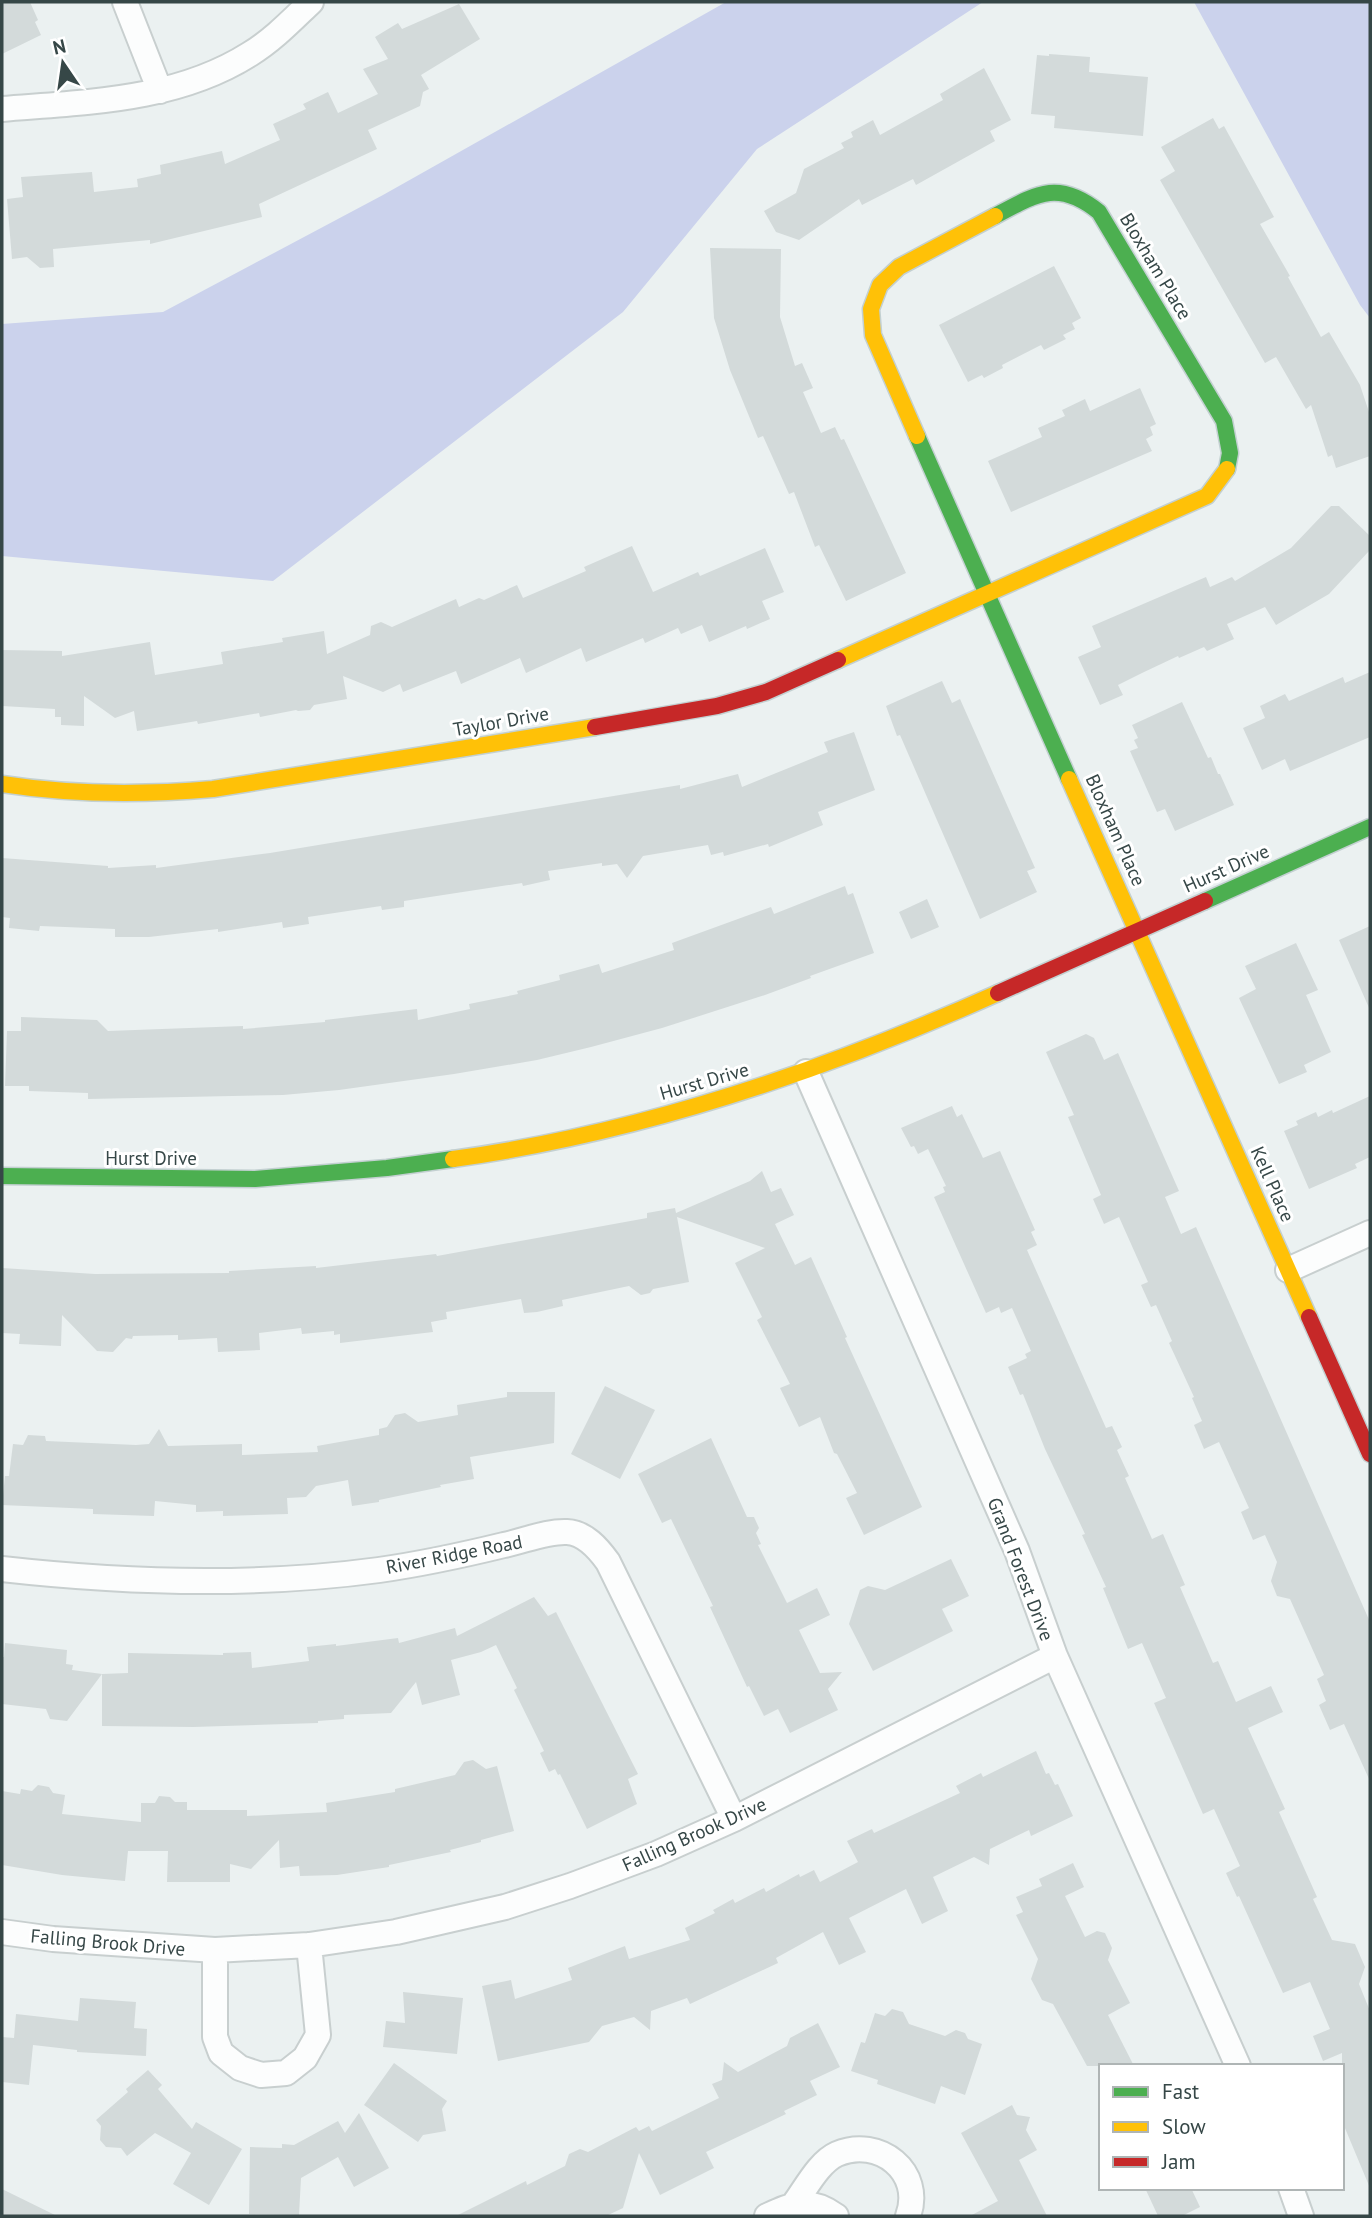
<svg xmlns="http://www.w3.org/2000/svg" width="1372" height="2218" viewBox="0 0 1372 2218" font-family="'PT Sans',sans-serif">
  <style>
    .green { fill: #cbd2ec }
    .building { fill: #d3dada }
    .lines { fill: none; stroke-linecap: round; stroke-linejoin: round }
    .street-casing { stroke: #c8cfcf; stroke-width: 28 }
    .fast-casing { stroke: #c3d0d1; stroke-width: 19 }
    .slow-casing { stroke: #c3d0d1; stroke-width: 19 }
    .jam-casing { stroke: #c3d0d1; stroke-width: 19 }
    .street { stroke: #fcfdfd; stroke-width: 24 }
    .fast { stroke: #4caf50; stroke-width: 16 }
    .slow { stroke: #ffc107; stroke-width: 16 }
    .jam { stroke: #c62828; stroke-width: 16 }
    .labels { text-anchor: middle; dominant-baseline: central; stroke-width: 6; stroke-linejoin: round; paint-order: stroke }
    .street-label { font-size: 19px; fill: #364747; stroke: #fff }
  </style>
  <rect width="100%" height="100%" fill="#ebf1f1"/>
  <!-- green -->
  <path class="green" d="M 726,2 L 983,2 L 757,149 L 623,312 L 273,581 L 2,556 L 2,324 L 163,312 L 383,195 Z
    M 1194,2 L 1370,2 L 1370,318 L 1360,305 Z"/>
  <!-- building -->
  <path class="building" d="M 2,2 L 30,2 L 38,20 L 35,22 L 41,35 L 2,54 Z
    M 459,4 L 480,39 L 421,75 L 429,89 L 423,92 L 420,106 L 368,130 L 377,149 L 259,204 L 262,217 L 150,244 L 150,240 L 53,249 L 54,267 L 40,268 L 27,257 L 12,259 L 7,199 L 23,197 L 21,177 L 92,172 L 94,192 L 138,187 L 137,179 L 161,174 L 160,165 L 222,151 L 225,164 L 280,140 L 273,124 L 306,109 L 303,104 L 328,92 L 338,113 L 378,94 L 363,69 L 388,59 L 375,37 L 398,23 L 402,29 Z
    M 1049,54 L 1090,57 L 1089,72 L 1148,77 L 1143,136 L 1054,128 L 1055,116 L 1031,114 L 1037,55 L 1049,56 Z
    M 984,68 L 1011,120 L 990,131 L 995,141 L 916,185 L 913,179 L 862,205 L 859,199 L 799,240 L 776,232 L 764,211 L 796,193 L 804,169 L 844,148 L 841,143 L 853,137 L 851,132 L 873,120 L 880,135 L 943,100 L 940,94 Z
    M 1213,118 L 1219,129 L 1224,126 L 1274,217 L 1260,224 L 1290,276 L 1288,277 L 1321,337 L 1329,332 L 1360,385 L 1370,415 L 1370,456 L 1336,468 L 1332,455 L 1328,457 L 1311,405 L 1306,409 L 1276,357 L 1265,363 L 1160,180 L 1175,171 L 1161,147 Z
    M 710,248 L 781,249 L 780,317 L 795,366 L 802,363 L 813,388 L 803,392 L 821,433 L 835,427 L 841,440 L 844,439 L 906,573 L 846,601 L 819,545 L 815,547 L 794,492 L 789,494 L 763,436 L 758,438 L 730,370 L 714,318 Z
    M 1054,266 L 1081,318 L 1072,323 L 1075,329 L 1063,335 L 1066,339 L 1044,350 L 1041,345 L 1002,365 L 1003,368 L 984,378 L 982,375 L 968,382 L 939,325 Z
    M 1140,388 L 1156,424 L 1150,427 L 1153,435 L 1146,439 L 1152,451 L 1011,512 L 988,461 L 1042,437 L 1038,428 L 1065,416 L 1062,410 L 1085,399 L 1090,411 Z
    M 1331,506 L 1339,506 L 1370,536 L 1370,550 L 1329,594 L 1276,625 L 1265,607 L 1227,624 L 1234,639 L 1207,651 L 1204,647 L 1179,658 L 1178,656 L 1142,673 L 1118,685 L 1123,695 L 1100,705 L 1078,657 L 1101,647 L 1092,626 L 1206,577 L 1210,587 L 1232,577 L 1235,581 L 1291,548 Z
    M 632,546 L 653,592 L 698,572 L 700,576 L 765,548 L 784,592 L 762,601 L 770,619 L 747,629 L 746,626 L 709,642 L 702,625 L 681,634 L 678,628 L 645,643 L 643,638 L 586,662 L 581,648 L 526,673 L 520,658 L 461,684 L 456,671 L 403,692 L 400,684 L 383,692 L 343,676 L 347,699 L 314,705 L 310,710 L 298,711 L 296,710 L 260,717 L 259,713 L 198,724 L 197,721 L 137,731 L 134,711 L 115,718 L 84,696 L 84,726 L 61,725 L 61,717 L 55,717 L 55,709 L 2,706 L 2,650 L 62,651 L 62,656 L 150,642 L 155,675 L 223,664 L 221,652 L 283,642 L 282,638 L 324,631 L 327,654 L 370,635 L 371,626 L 381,622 L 392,627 L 456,599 L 459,607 L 479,598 L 484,600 L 517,585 L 523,598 L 586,571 L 584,567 Z
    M 1370,672 L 1370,737 L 1290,771 L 1285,759 L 1262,770 L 1243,728 L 1265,718 L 1260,706 L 1285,694 L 1289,701 L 1343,677 L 1345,683 Z
    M 942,681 L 952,703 L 960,699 L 1035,868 L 1027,871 L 1037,892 L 980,919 L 900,735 L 897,736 L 886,706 Z
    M 1182,702 L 1208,758 L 1211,757 L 1218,774 L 1220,774 L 1234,805 L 1175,831 L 1165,809 L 1157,812 L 1130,751 L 1138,748 L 1134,740 L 1138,738 L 1132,725 Z
    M 854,732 L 875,790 L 818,812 L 823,825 L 769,847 L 768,844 L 724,856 L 723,852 L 711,855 L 708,845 L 643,856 L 627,878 L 617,864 L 602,866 L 602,863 L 548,871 L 550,880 L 523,886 L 522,883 L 404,901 L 404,907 L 382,910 L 381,906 L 308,917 L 309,924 L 283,928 L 282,922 L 218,932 L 218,929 L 149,937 L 115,937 L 115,929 L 40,926 L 39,931 L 9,928 L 10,918 L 2,917 L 2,858 L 108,866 L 108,868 L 156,865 L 156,868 L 270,853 L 680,785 L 680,789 L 738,774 L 742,787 L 828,752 L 824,742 Z
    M 845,886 L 848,895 L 853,893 L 874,953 L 810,976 L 811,978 L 765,995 L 662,1028 L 591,1047 L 537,1060 L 454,1074 L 339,1090 L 283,1095 L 88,1099 L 88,1093 L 29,1091 L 29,1086 L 5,1086 L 7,1031 L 21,1031 L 21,1017 L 97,1020 L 108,1031 L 243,1026 L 243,1029 L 325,1022 L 325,1020 L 417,1009 L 418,1020 L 470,1009 L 469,1004 L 518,994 L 517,991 L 560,980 L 559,975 L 585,968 L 599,964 L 602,973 L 674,950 L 672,943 L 771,907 L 774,914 Z
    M 927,899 L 939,927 L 911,939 L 899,912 Z
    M 1370,926 L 1370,1010 L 1339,940 Z
    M 1296,943 L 1318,990 L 1306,995 L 1331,1052 L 1304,1065 L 1307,1072 L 1279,1084 L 1239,998 L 1256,989 L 1245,966 Z
    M 1086,1034 L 1094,1038 L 1104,1060 L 1118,1053 L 1179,1191 L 1165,1197 L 1181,1234 L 1196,1227 L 1370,1622 L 1370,1781 L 1344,1724 L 1330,1730 L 1319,1705 L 1326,1701 L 1317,1679 L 1324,1675 L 1290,1599 L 1277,1596 L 1271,1581 L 1277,1562 L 1265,1535 L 1253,1540 L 1241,1512 L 1249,1508 L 1219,1442 L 1204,1449 L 1194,1425 L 1202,1421 L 1192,1398 L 1194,1397 L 1169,1343 L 1172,1341 L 1156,1305 L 1151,1307 L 1141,1285 L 1148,1282 L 1119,1217 L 1104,1224 L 1093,1199 L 1101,1195 L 1068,1117 L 1074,1115 L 1046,1052 Z
    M 1370,1096 L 1370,1157 L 1355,1164 L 1357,1168 L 1309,1189 L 1284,1131 L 1298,1125 L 1296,1121 L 1316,1112 L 1318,1117 L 1332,1110 L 1333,1113 Z
    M 952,1106 L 957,1117 L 962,1114 L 983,1158 L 1000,1151 L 1035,1230 L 1031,1232 L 1037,1245 L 1027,1250 L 1106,1428 L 1112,1426 L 1122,1447 L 1117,1450 L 1129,1476 L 1125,1478 L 1152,1539 L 1163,1534 L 1185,1585 L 1180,1587 L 1213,1663 L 1218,1661 L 1236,1702 L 1271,1686 L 1283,1712 L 1248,1728 L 1285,1809 L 1279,1812 L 1317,1897 L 1313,1899 L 1332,1940 L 1355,1944 L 1365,1967 L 1359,1984 L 1370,2011 L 1370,2188 L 1342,2121 L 1342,2053 L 1323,2061 L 1313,2036 L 1330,2029 L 1310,1982 L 1283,1993 L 1239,1896 L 1237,1897 L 1226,1873 L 1240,1866 L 1214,1809 L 1203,1814 L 1154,1703 L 1166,1698 L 1142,1643 L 1128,1649 L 1103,1588 L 1106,1587 L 1082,1535 L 1085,1534 L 1045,1449 L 1023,1394 L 1020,1395 L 1008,1367 L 1027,1358 L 1025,1354 L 1031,1351 L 1012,1308 L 1001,1313 L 999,1307 L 986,1313 L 934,1197 L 945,1192 L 943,1187 L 946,1186 L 928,1149 L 918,1154 L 914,1146 L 911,1147 L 901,1128 Z
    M 762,1171 L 771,1192 L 781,1188 L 794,1215 L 775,1224 L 795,1265 L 811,1257 L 847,1337 L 845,1338 L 922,1507 L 864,1535 L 846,1498 L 857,1493 L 837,1454 L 834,1453 L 820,1417 L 799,1427 L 780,1388 L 790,1384 L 757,1320 L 762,1317 L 735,1263 L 765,1248 L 677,1217 L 689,1282 L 653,1289 L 650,1293 L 641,1295 L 629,1286 L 562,1300 L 563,1306 L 537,1312 L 524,1313 L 521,1299 L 446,1312 L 447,1319 L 431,1322 L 433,1332 L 340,1343 L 340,1334 L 334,1335 L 334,1331 L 302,1334 L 301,1328 L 259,1333 L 260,1350 L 218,1352 L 217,1338 L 178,1340 L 178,1335 L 133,1336 L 132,1339 L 126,1338 L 113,1352 L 97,1351 L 62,1315 L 61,1346 L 19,1344 L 20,1334 L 2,1333 L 2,1268 L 95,1274 L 229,1273 L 229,1271 L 316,1266 L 316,1268 L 436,1254 L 437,1256 L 647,1218 L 647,1213 L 675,1208 L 676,1213 L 750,1181 Z
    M 605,1386 L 655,1410 L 620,1479 L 571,1454 Z
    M 507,1392 L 555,1392 L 554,1443 L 470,1457 L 474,1479 L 440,1485 L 441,1487 L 379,1500 L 379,1502 L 352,1506 L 348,1480 L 316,1486 L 306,1497 L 287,1498 L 288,1514 L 223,1516 L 223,1511 L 196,1512 L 196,1505 L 155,1501 L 154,1516 L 93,1514 L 93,1509 L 2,1505 L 5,1476 L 9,1476 L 13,1444 L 23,1445 L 28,1435 L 45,1436 L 46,1441 L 136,1445 L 149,1444 L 159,1429 L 168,1446 L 242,1444 L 242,1455 L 318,1452 L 317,1446 L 379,1435 L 379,1429 L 387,1427 L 395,1415 L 405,1413 L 418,1422 L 458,1415 L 457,1405 L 507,1397 Z
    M 711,1438 L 747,1517 L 754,1517 L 759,1528 L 756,1533 L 761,1544 L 758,1545 L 787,1603 L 817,1588 L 830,1615 L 799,1630 L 820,1673 L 842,1672 L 828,1689 L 838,1710 L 790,1733 L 778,1709 L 764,1716 L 749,1686 L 747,1687 L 710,1607 L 713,1606 L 671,1519 L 662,1523 L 638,1474 Z
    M 951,1559 L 969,1596 L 942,1609 L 953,1631 L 873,1671 L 849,1624 L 860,1590 L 868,1586 L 885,1590 Z
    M 534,1597 L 548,1616 L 556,1612 L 638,1774 L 628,1779 L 637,1804 L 587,1829 L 560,1774 L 558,1775 L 555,1769 L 549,1772 L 540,1753 L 544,1751 L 514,1690 L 517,1688 L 496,1645 L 481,1652 L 451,1660 L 460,1695 L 422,1705 L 416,1682 L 391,1713 L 344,1715 L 344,1719 L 318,1721 L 318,1723 L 193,1727 L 102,1726 L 102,1674 L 67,1721 L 50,1719 L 46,1709 L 2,1704 L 2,1657 L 4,1657 L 5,1643 L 67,1650 L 66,1664 L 73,1665 L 72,1670 L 102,1674 L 128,1673 L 128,1653 L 223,1655 L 223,1653 L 251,1652 L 252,1668 L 309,1661 L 307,1647 L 336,1644 L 336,1646 L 398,1638 L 399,1643 L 455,1628 L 457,1636 Z
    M 1036,1751 L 1046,1774 L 1049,1773 L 1055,1785 L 1058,1784 L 1073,1816 L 1031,1836 L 1029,1830 L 990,1849 L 989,1865 L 974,1857 L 933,1877 L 948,1911 L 922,1924 L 906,1889 L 849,1918 L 866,1952 L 839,1965 L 823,1932 L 776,1958 L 778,1963 L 690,2004 L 687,1998 L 651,2011 L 650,2030 L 634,2017 L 602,2026 L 589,2042 L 498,2061 L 482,1986 L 511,1980 L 515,1999 L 572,1980 L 568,1968 L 625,1946 L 629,1959 L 690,1940 L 685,1928 L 715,1913 L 713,1910 L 733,1899 L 735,1903 L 764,1888 L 766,1892 L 799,1874 L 800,1877 L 814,1870 L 820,1882 L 858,1862 L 847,1841 L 872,1829 L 874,1833 L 960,1793 L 956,1786 L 981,1773 L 983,1777 Z
    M 473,1760 L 486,1769 L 497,1766 L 514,1831 L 481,1840 L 481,1842 L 450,1850 L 451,1852 L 389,1865 L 389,1867 L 337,1875 L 300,1876 L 299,1866 L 280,1868 L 279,1840 L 251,1869 L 230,1864 L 230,1882 L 167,1882 L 168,1851 L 128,1851 L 125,1881 L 62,1875 L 2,1865 L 2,1791 L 20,1794 L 21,1789 L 32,1791 L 38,1785 L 49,1787 L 53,1793 L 65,1795 L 62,1814 L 141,1822 L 141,1803 L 155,1803 L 159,1796 L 170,1797 L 175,1802 L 187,1802 L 187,1810 L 247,1810 L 247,1816 L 327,1812 L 326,1803 L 395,1792 L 395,1789 L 455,1775 L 464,1762 Z
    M 1073,1863 L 1084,1887 L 1065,1896 L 1085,1937 L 1097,1931 L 1105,1933 L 1112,1948 L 1108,1960 L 1130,2003 L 1108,2015 L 1134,2066 L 1087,2066 L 1053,2004 L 1042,2000 L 1031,1979 L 1038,1959 L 1016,1915 L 1023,1912 L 1016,1897 L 1042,1886 L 1039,1879 Z
    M 403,1992 L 463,1998 L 457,2054 L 383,2047 L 386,2021 L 405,2023 Z
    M 80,1998 L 136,2002 L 134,2028 L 147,2029 L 146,2056 L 77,2052 L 77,2050 L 33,2045 L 29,2085 L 2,2082 L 2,2037 L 14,2038 L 16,2014 L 78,2021 Z
    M 892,2009 L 903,2012 L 909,2024 L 945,2036 L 956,2030 L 965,2033 L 968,2039 L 982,2044 L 965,2095 L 941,2086 L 935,2104 L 877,2084 L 878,2080 L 851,2071 L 861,2042 L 865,2043 L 875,2013 L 885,2016 Z
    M 818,2023 L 840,2067 L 810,2081 L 817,2095 L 784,2111 L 786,2114 L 706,2152 L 714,2168 L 660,2195 L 639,2153 L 623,2208 L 606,2216 L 456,2216 L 526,2181 L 527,2185 L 565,2166 L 569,2154 L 580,2149 L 588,2152 L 636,2127 L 639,2131 L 649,2126 L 652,2131 L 719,2098 L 712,2084 L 722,2080 L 724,2062 L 738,2072 L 787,2046 L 790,2038 Z
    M 394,2063 L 447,2101 L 442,2109 L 446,2131 L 423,2135 L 418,2142 L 364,2105 Z
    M 148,2070 L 162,2085 L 158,2089 L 192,2129 L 196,2122 L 242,2149 L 209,2205 L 173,2184 L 191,2153 L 155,2133 L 127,2156 L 121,2148 L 106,2147 L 100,2140 L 101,2126 L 96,2120 L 128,2092 L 126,2089 Z
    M 1012,2105 L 1017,2115 L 1030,2117 L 1026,2130 L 1037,2150 L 1019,2160 L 1047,2216 L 970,2216 L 998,2201 L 961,2133 Z
    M 359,2113 L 389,2168 L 354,2187 L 338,2157 L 301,2178 L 299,2215 L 249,2214 L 250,2147 L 282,2148 L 282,2144 L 294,2145 L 338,2121 L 345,2133 Z
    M 1145,2188 L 1191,2188 L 1200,2207 L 1182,2216 L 1158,2216 Z
    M 2,2189 L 57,2216 L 2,2216 Z"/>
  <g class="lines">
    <defs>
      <path id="street" d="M 125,2 L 160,91
        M 2,109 C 86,102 176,101 250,54 C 273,40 292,20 311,2
        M 806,1072 L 1017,1551 L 1055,1656 L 1238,2066
        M 1288,1270 L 1370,1233
        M 2,1569 C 127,1583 253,1587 379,1570 C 421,1564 463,1555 504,1545 C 524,1541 547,1531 567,1532 C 585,1533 598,1548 608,1562 L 734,1819
        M 2,1932 L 53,1939 L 215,1950 L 309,1945 L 396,1932 L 505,1907 L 570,1886 L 656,1854 L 734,1819 L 1055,1656
        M 215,1950 L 215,2037 L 221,2053 L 240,2068 L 261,2075 L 286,2073 L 305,2058 L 318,2035 L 309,1945
        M 1291,2188 L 1301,2216
        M 794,2204 C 806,2188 819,2162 837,2154 C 879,2136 924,2172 908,2216
        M 767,2216 C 793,2204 810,2197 836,2216"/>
      <path id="fast" d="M 995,216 C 1036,194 1058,179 1099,212 L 1224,421 L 1230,453 L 1227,469
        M 917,436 L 1069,779
        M 1205,901 L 1370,827
        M 2,1176 L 255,1179 L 387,1168 L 453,1159"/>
      <path id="slow" d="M 917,436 L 873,335 L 871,309 L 880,285 L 899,267 L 995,216
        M 838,660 L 1207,496 L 1227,469
        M 1069,779 L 1309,1317
        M 2,784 C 73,795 142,795 213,789 L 595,727
        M 453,1159 C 642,1133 824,1071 998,993"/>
      <path id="jam" d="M 595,727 L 717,706 L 766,692 L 838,660
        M 998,993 L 1205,901
        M 1309,1317 L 1370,1454"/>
    </defs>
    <!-- street casing -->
    <use href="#street" class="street-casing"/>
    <!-- fast casing -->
    <use href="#fast" class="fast-casing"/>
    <!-- slow casing -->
    <use href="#slow" class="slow-casing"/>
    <!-- jam casing -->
    <use href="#jam" class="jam-casing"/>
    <!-- street -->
    <use href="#street" class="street"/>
    <!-- fast -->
    <use href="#fast" class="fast"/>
    <!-- slow -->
    <use href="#slow" class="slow"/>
    <!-- jam -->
    <use href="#jam" class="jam"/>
  </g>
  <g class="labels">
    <!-- street labels -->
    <g class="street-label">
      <text transform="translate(1156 266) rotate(59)">Bloxham Place</text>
      <text transform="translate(501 721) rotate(-10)">Taylor Drive</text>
      <text transform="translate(1116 830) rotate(66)">Bloxham Place</text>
      <text transform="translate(1226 868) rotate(-24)">Hurst Drive</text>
      <text transform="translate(704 1081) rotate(-16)">Hurst Drive</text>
      <text x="151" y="1158">Hurst Drive</text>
      <text transform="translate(1273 1184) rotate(66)">Kell Place</text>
      <text transform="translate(454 1554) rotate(-11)">River Ridge Road</text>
      <text transform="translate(1021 1569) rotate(69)">Grand Forest Drive</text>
      <text transform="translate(694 1834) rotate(-24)">Falling Brook Drive</text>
      <text transform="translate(108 1942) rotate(5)">Falling Brook Drive</text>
    </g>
  </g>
  <!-- border -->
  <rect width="1372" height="2218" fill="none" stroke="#364747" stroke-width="7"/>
  <!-- legend -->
  <rect x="1099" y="2064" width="245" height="126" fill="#ffffff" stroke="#afb5b5" stroke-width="2"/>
  <rect x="1113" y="2087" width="35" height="10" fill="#4caf50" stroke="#afb5b5" stroke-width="2"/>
  <text x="1162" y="2099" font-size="21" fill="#364747">Fast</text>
  <rect x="1113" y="2122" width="35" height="10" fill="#ffc107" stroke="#afb5b5" stroke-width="2"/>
  <text x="1162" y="2134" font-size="21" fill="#364747">Slow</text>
  <rect x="1113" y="2157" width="35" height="10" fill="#c62828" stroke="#afb5b5" stroke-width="2"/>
  <text x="1162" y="2169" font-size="21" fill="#364747">Jam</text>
  <!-- north arrow -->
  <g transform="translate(63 63) rotate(347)" stroke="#ffffff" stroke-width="5" paint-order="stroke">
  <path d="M0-5L12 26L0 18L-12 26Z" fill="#364747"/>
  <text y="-10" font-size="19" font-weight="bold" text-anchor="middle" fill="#364747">N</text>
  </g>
</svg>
